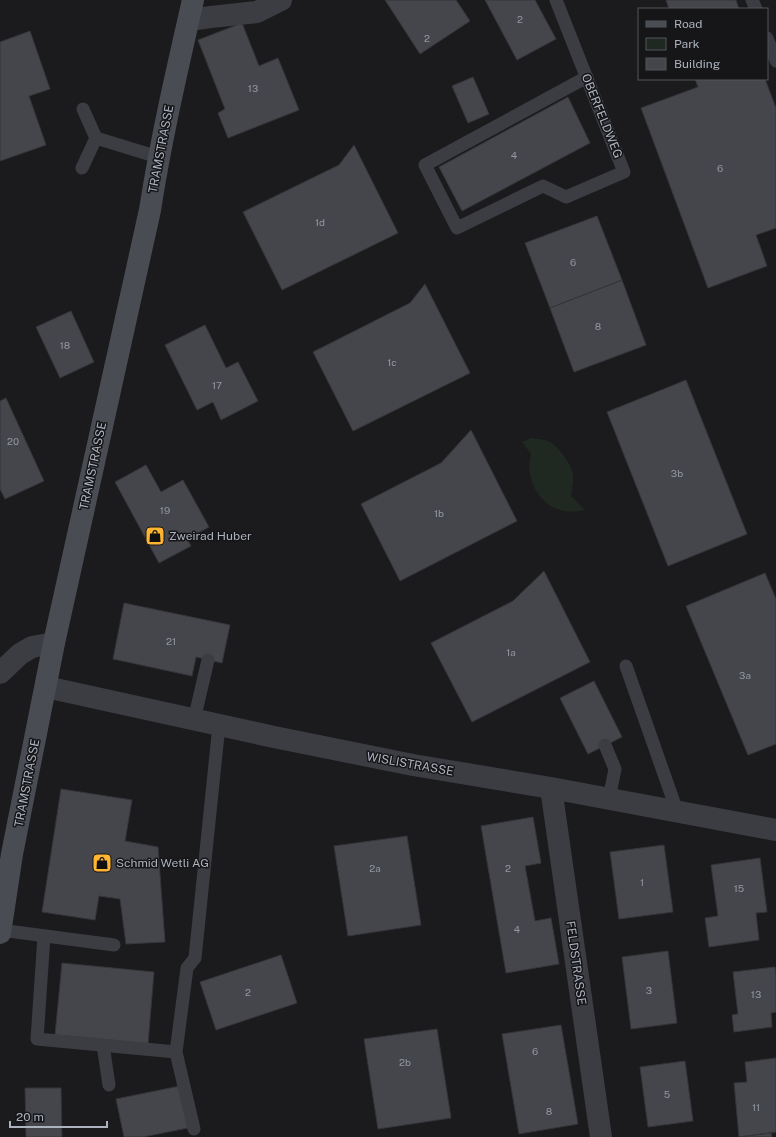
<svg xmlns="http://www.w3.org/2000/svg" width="776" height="1137" viewBox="0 0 776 1137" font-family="'Public Sans',sans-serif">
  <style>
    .green { fill: #202921 }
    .building { fill: #45464b; stroke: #35353a }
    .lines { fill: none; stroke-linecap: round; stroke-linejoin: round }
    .service { stroke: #3b3d43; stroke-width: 13 }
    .minor { stroke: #3b3d43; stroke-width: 22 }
    .secondary { stroke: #494c53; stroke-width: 22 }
    .labels { text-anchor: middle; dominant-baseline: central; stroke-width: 3; stroke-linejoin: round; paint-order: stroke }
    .number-label { font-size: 10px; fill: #9297a1 }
    .street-label { font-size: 12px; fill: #acb2be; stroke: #161619 }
    .poi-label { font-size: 12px; fill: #acb2be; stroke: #161619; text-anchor: start }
  </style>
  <rect width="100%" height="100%" fill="#1b1b1e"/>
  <!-- green -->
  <path class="green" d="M 531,438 C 537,439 544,439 550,442 C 559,447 571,464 573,474 C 574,481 572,489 571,496 L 585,510 C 558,517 536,502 530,475 C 529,468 529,460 531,454 L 522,442 Z"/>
  <!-- building -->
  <path class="building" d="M 385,0 L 456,0 L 470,21 L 420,54 Z
    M 485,0 L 535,0 L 556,39 L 517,60 Z
    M 666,0 L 736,0 L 739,9 L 669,9 Z
    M 242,23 L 259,66 L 278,58 L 299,110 L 228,138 L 218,113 L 225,109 L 198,40 Z
    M 30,31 L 50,89 L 29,96 L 46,145 L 0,161 L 0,42 Z
    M 473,77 L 489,114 L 468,123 L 452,86 Z
    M 695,79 L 765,79 L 776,108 L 776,228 L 756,235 L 767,266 L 708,288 L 641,108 L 698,87 Z
    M 568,97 L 590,143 L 462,211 L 439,167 Z
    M 354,145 L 398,233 L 282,290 L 243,212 L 339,165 Z
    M 597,216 L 622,280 L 550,308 L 525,243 Z
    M 622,280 L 646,345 L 574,372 L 550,308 Z
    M 425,284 L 470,373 L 353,431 L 313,352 L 410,303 Z
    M 71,311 L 94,362 L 60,378 L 36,327 Z
    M 205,325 L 226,368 L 238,362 L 258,401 L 221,420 L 213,402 L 197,410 L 165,345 Z
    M 686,380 L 747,534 L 668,566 L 607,412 Z
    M 6,398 L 44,481 L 5,499 L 0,489 L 0,401 Z
    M 471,430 L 517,521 L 400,581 L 361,504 L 441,463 Z
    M 146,465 L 161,492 L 183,480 L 209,527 L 187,539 L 191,546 L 159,563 L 115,482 Z
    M 544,571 L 590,662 L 472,722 L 431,643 L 513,601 Z
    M 765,573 L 776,599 L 776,744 L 748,755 L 686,606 Z
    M 124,603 L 230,625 L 222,663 L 196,657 L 192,676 L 113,659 Z
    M 594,681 L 622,737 L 588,754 L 560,698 Z
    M 61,789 L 132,800 L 125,841 L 158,847 L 165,942 L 126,944 L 120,899 L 99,896 L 95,920 L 42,912 Z
    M 533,817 L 541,863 L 525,866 L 535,921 L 551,918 L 559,964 L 506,973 L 481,826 Z
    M 407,836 L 421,925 L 348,936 L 334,846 Z
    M 664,845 L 673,912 L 619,919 L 610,852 Z
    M 760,858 L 767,912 L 756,913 L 759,940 L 709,947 L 705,918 L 718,916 L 711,865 Z
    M 668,951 L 677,1023 L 631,1029 L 622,957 Z
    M 281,955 L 297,1003 L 216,1030 L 200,982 Z
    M 62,963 L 154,972 L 148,1044 L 55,1035 Z
    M 775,967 L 776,975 L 776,1012 L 771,1013 L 772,1027 L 734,1032 L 732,1015 L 738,1014 L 733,972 Z
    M 561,1025 L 578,1124 L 519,1134 L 502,1034 Z
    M 437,1029 L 451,1118 L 378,1129 L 364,1039 Z
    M 776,1058 L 776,1132 L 739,1137 L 734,1083 L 747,1082 L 745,1062 Z
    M 685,1061 L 693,1121 L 648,1127 L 640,1067 Z
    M 180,1086 L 188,1128 L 143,1137 L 124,1137 L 116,1099 Z
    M 25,1088 L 61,1088 L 62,1137 L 26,1137 Z
    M 771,1133 L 772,1137 L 740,1137 Z"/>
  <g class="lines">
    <!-- service -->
    <path class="service" d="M 556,0 L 624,172 L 566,197 L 543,186 L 457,228 L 425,165 L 587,77
      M 752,0 L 756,9
      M 767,38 L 776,61
      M 83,109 L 96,138 L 158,157
      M 82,168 L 96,138
      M 626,666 L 677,811
      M 194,720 L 208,660
      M 605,745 L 615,769 L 609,799
      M 0,930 L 114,945
      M 44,936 L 37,1039 L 176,1052 L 187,968 L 195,958 L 219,725
      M 103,1045 L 109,1085
      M 176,1052 L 194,1129"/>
    <!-- minor -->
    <path class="minor" d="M 189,20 L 211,17 L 257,12 L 281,0
      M 0,673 L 20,654 L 32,647 L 54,643
      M 46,687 L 274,737 L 413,765 L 551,788 L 776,830
      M 551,788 L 601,1137"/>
    <!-- secondary -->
    <path class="secondary" d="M 0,933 L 12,854 L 54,643 L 150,210 C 161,139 177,70 193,0"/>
  </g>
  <!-- icons -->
  <defs>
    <symbol id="shop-square" viewBox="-11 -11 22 22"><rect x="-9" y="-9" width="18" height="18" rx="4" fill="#ffb531" stroke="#161619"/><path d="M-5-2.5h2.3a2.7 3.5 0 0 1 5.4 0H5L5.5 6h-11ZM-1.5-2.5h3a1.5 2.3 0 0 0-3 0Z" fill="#111"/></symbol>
  </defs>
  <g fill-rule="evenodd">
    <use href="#shop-square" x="144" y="525" width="22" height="22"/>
    <use href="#shop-square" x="91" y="852" width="22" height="22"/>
  </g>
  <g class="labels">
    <!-- number labels -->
    <g class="number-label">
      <text x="520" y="19">2</text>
      <text x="427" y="38">2</text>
      <text x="253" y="88">13</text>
      <text x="514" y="155">4</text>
      <text x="720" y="168">6</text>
      <text x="320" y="222">1d</text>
      <text x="573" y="262">6</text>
      <text x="598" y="326">8</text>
      <text x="65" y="345">18</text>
      <text x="392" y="362">1c</text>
      <text x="217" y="385">17</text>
      <text x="13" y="441">20</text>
      <text x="677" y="473">3b</text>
      <text x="165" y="510">19</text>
      <text x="439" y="513">1b</text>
      <text x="171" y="641">21</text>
      <text x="511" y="652">1a</text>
      <text x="745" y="675">3a</text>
      <text x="375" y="868">2a</text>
      <text x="508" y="868">2</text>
      <text x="642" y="882">1</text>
      <text x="739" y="888">15</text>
      <text x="517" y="929">4</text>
      <text x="649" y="990">3</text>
      <text x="248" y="992">2</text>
      <text x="756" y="994">13</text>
      <text x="535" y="1051">6</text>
      <text x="405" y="1062">2b</text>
      <text x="667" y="1094">5</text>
      <text x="756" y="1107">11</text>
      <text x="549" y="1111">8</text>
    </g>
    <!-- street labels -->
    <g class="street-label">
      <text transform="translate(602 116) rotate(68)">OBERFELDWEG</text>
      <text transform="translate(161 149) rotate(-79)">TRAMSTRASSE</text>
      <text transform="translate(93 466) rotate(-78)">TRAMSTRASSE</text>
      <text transform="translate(410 764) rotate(10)">WISLISTRASSE</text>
      <text transform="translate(27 783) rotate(-79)">TRAMSTRASSE</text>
      <text transform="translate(576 963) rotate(82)">FELDSTRASSE</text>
    </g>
    <!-- poi labels -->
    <g class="poi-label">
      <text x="169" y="536">Zweirad Huber</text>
      <text x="116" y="863">Schmid Wetli AG</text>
    </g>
  </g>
  <!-- legend -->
  <rect x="638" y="8" width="130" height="72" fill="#161619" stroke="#52545b"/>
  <rect x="646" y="21" width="20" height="6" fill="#494c53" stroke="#52545b"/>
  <text x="674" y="28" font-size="12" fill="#acb2be">Road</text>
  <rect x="646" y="38" width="20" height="12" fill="#202921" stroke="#52545b"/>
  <text x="674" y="48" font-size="12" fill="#acb2be">Park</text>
  <rect x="646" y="58" width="20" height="12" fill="#45464b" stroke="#52545b"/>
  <text x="674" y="68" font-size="12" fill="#acb2be">Building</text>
  <!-- scale -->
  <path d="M10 1121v6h97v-6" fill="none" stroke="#acb2be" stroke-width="2"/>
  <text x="16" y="1121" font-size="12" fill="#acb2be" stroke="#161619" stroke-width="3" paint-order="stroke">20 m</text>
</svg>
